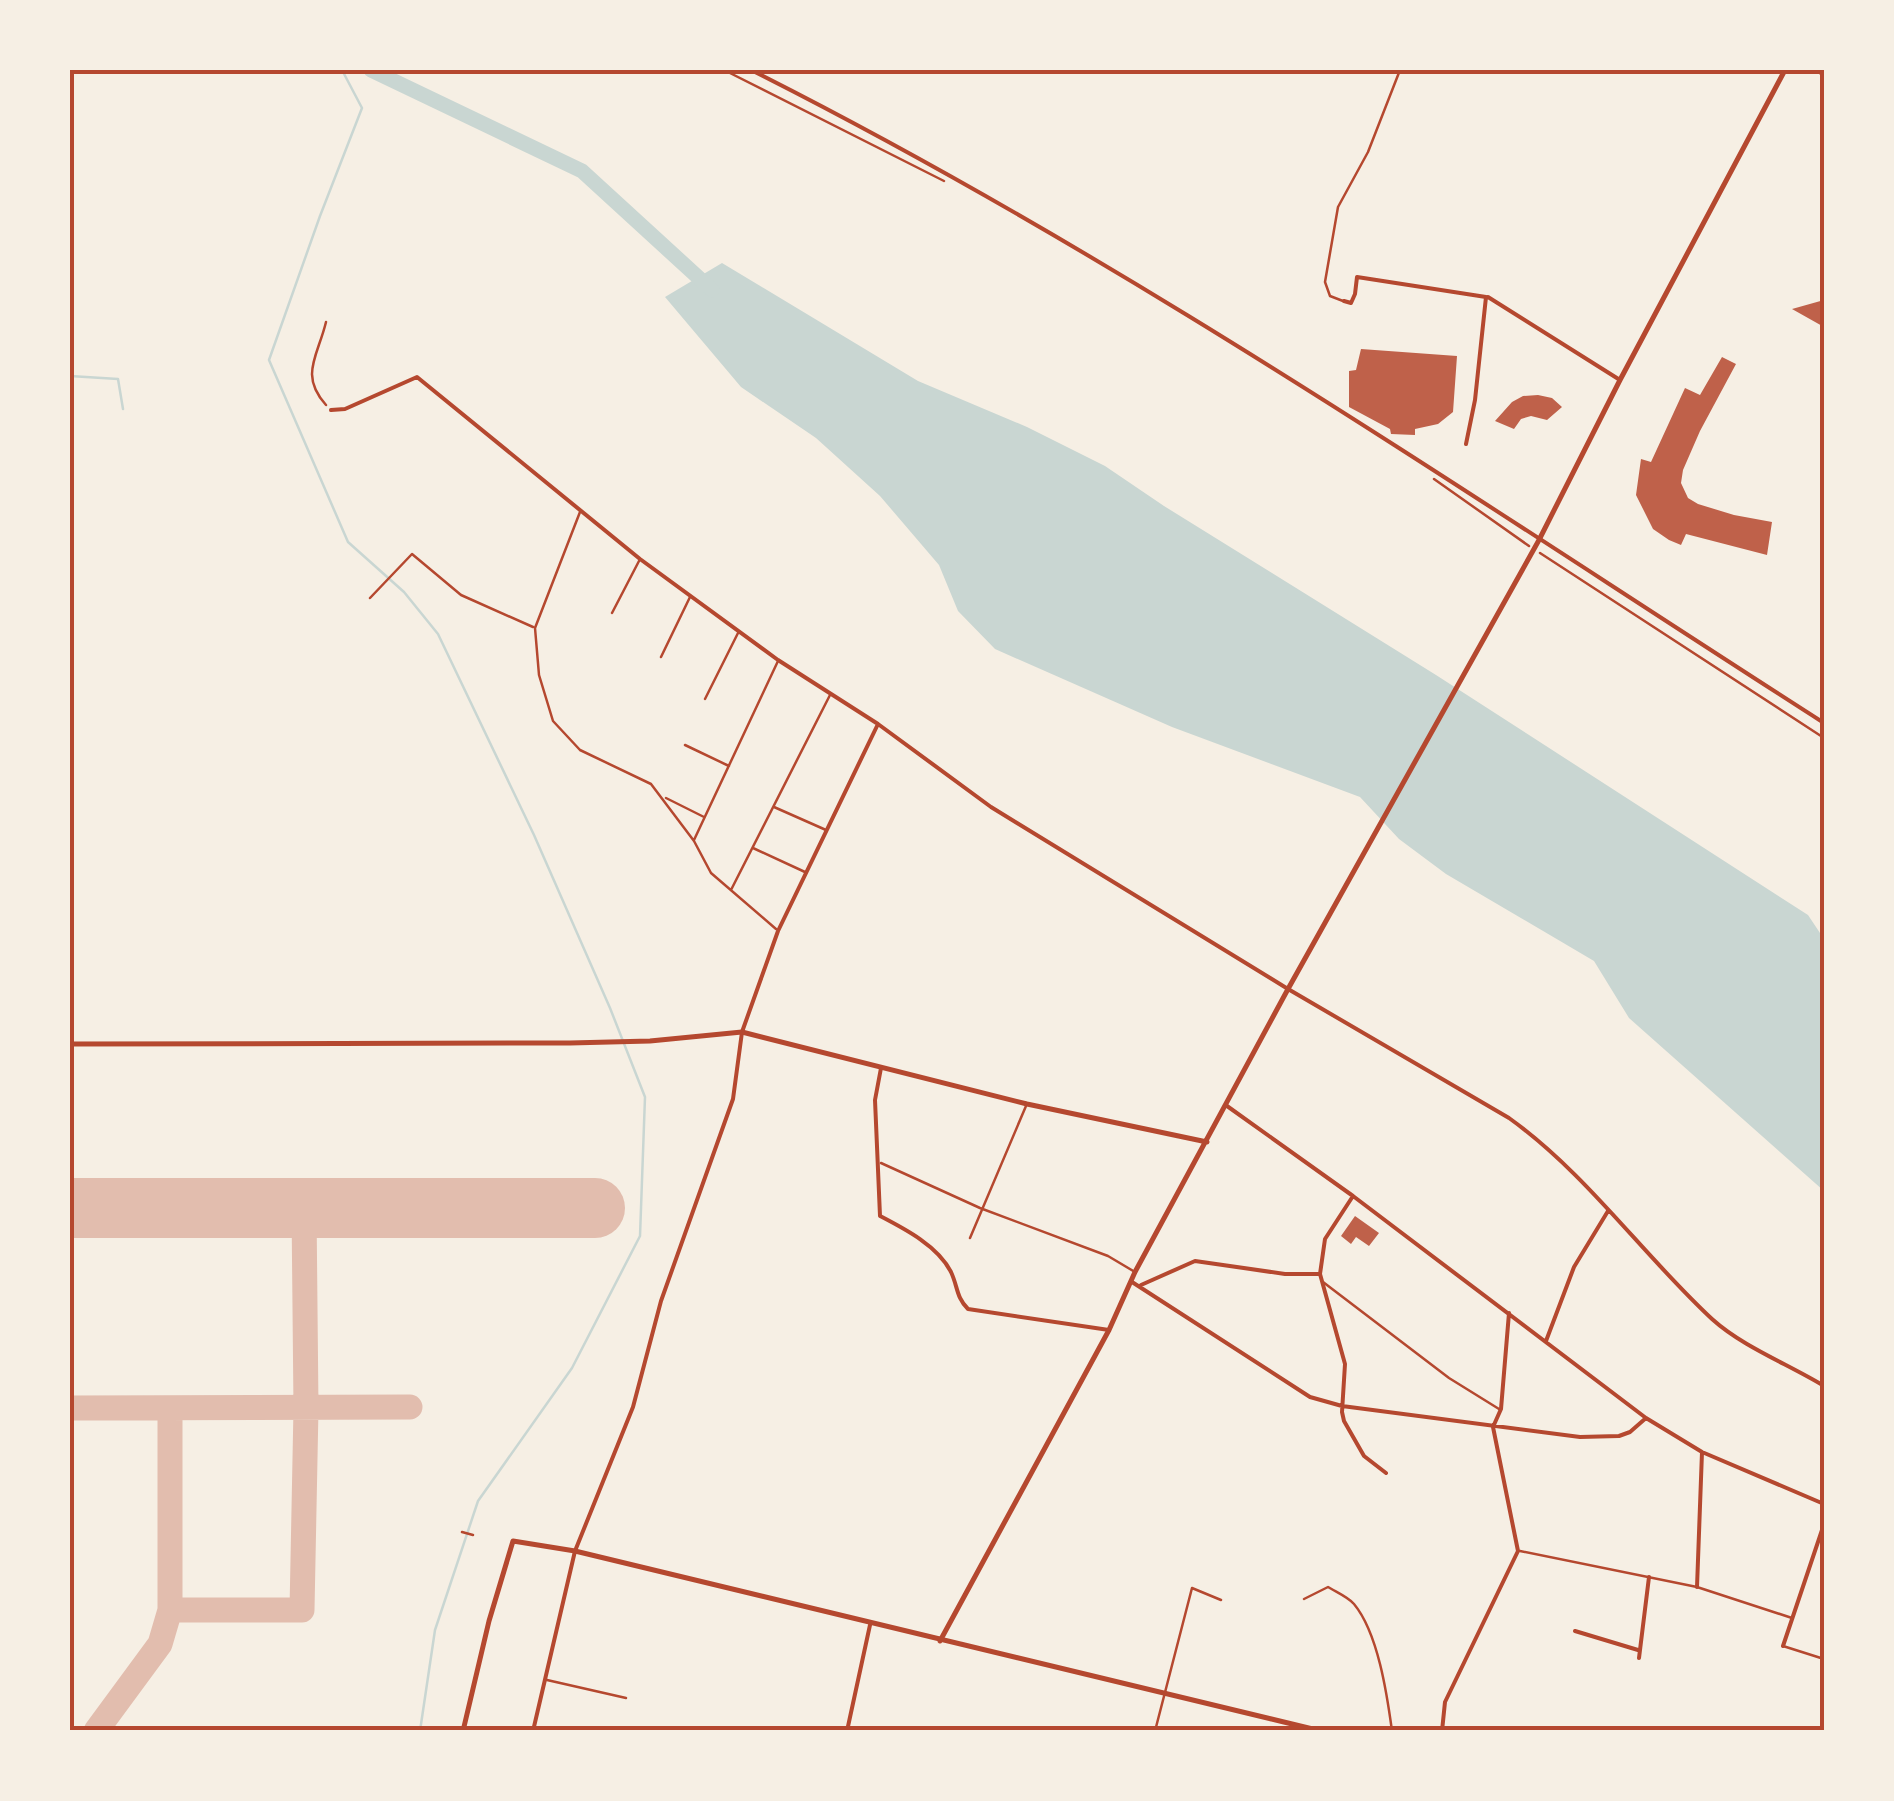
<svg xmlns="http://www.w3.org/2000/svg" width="1894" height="1801" viewBox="0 0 1894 1801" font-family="Raleway,sans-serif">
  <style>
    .water { fill: #c9d6d2 }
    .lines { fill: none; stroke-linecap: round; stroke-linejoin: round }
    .stream { stroke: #c9d6d2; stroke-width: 2.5 }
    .river { stroke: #c9d6d2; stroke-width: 15 }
    .taxiway { stroke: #e2bdae; stroke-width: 25 }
    .runway { stroke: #e2bdae; stroke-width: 60 }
    .building { fill: #bf614a }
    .path { stroke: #b5482f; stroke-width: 2.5 }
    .service { stroke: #b5482f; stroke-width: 2.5 }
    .minor { stroke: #b5482f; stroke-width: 4 }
    .tertiary { stroke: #b5482f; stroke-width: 5 }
    .neatline { fill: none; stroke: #b5482f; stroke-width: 4 }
  </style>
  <rect width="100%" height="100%" fill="#f6efe4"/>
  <!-- water -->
  <path class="water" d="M 722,263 L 918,381 L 1027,427 L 1105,466 L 1164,506 L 1436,675 L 1808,915 L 1824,939 L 1824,1191 L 1629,1018 L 1594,961 L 1446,874 L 1399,839 L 1360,797 L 1172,727 L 995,649 L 958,611 L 939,565 L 880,496 L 816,438 L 741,387 L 665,297 Z"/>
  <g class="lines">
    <!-- stream -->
    <path class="stream" d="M 342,70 L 362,108 L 320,216 L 269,360 L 348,542 L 404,592 L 438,634 L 534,835 L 610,1008 L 645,1097 L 640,1236 L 572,1368 L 478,1501 L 435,1630 L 420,1731
      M 70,376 L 118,379 L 123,409"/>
    <!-- river -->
    <path class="river" d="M 371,70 L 582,171 L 712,290"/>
    <!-- taxiway -->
    <path class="taxiway" d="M 70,1408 L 410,1407
      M 170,1610 L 302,1610 L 306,1408 L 304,1208
      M 96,1731 L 160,1644 L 170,1610 L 170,1409"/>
    <!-- runway -->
    <path class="runway" d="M 70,1208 L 595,1208"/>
  </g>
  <!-- building -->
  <path class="building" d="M 1824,300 L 1824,327 L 1792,309 Z
    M 1361,349 L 1457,356 L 1453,412 L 1438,424 L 1415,429 L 1415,435 L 1391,434 L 1390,429 L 1349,407 L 1349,371 L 1356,370 Z
    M 1722,357 L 1736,364 L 1700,431 L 1683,470 L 1681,483 L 1688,498 L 1698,504 L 1734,515 L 1772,522 L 1767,555 L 1686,534 L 1681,545 L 1669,540 L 1653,529 L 1636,495 L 1641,459 L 1651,462 L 1685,388 L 1700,395 Z
    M 1538,395 L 1552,398 L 1562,407 L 1547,420 L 1531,416 L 1521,419 L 1514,429 L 1495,421 L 1512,402 L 1523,396 Z
    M 1355,1216 L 1379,1233 L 1369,1246 L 1356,1237 L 1351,1244 L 1341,1236 Z"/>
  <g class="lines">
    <!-- path -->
    <path class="path" d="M 724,70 L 944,181
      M 326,405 C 299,375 318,356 326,322
      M 1434,479 L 1529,546
      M 1540,553 L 1824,738
      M 462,1532 L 473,1535"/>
    <!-- service -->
    <path class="service" d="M 1343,301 L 1330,296 L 1325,282 L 1338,207 L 1368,152 L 1400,70
      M 580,512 L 535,628 L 539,675 L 553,721 L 580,750 L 651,784 L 694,841 L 711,873 L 776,929
      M 370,598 L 412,554 L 461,595 L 533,627
      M 612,613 L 639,561
      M 661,657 L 690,597
      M 705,699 L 738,633
      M 685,745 L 729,766
      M 666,798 L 704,817
      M 774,807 L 826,830
      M 694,840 L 778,661
      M 753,848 L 805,872
      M 731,890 L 830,695
      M 881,1163 L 980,1208 L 1108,1256 L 1135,1272
      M 970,1238 L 1026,1106
      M 1323,1282 L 1449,1378 L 1499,1409
      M 1520,1551 L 1697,1587 L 1792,1618
      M 1304,1599 L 1328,1587 C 1336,1592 1348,1597 1354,1604 C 1378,1633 1387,1694 1392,1731
      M 1783,1646 L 1824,1659
      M 547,1680 L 626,1698
      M 1155,1731 L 1192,1588 L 1221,1600"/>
    <!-- minor -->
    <path class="minor" d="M 751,70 C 1125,258 1471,497 1824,723
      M 1817,70 L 1824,75
      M 1488,297 L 1620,380
      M 1344,301 L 1351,303 L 1355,294 L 1357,277 L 1486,297 L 1475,400 L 1466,444
      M 331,410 L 345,409 L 417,377 L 640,559 L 778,660 L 878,724 L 991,807 L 1288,989 L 1509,1118 C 1587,1174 1642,1254 1712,1319 C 1743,1347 1788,1364 1824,1386
      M 881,1068 L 875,1100 L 880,1216 C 905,1229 938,1246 951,1272 C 958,1287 956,1297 968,1309 L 1109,1330
      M 1227,1106 L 1353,1196 L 1646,1418 L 1702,1452 L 1824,1504
      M 1353,1196 L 1325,1239 L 1320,1274 L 1345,1364 L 1342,1412 L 1344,1421 L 1364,1456 L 1386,1473
      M 1132,1282 L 1310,1397 L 1342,1406 L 1580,1437 L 1619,1436 L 1630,1432 L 1646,1418
      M 1141,1285 L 1195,1261 L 1285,1274 L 1320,1274
      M 1546,1341 L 1574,1267 L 1608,1211
      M 1697,1587 L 1702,1452
      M 1575,1631 L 1638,1650
      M 1783,1646 L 1824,1524
      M 1639,1658 L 1649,1577
      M 533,1731 L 575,1551 L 633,1407 L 661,1301 L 733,1099 L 742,1032 L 778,931 L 878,724
      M 847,1731 L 870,1625
      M 1442,1731 L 1445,1702 L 1518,1551 L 1493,1427 L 1501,1409 L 1509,1313"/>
    <!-- tertiary -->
    <path class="tertiary" d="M 70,1044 L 570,1043 L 650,1041 L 742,1032 L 1027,1104 L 1207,1142
      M 940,1641 L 1109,1330 L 1135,1272 L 1288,989 L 1539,540 L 1620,380 L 1785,70
      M 463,1731 L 489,1621 L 513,1541 L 575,1551 L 1321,1731"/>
  </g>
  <!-- border -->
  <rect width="1894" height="1801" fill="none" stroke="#f6efe4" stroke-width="145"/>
  <rect x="72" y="72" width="1750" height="1656" class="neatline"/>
</svg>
